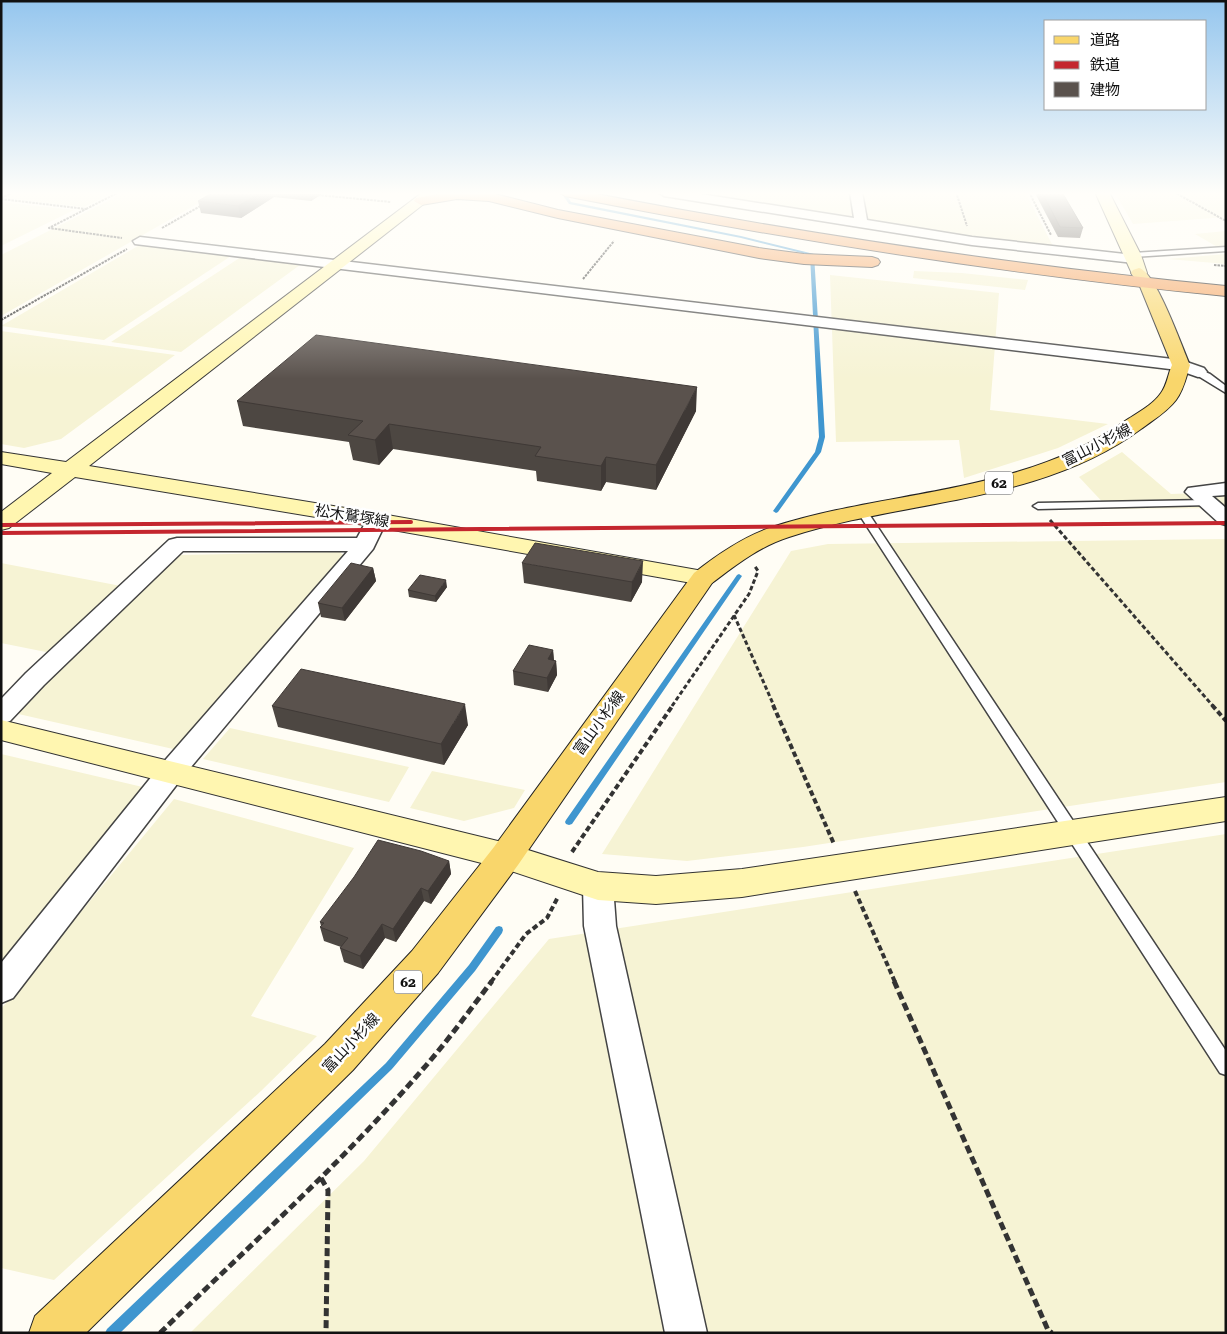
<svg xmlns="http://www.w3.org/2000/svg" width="1227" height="1334" viewBox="0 0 1227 1334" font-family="'Roboto Serif','Noto Sans JP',serif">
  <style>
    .farmland { fill: #f6f3d4 }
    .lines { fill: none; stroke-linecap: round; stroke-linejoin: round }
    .stream { fill: #3f96cf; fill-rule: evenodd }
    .lane-casing { stroke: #444; stroke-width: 3 }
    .street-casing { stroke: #444; stroke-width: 3 }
    .secondary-casing { stroke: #333; stroke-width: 2 }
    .primary-casing { stroke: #222; stroke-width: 2 }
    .highway-casing { stroke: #222; stroke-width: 2 }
    .path-far3 { stroke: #333; stroke-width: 2; stroke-dasharray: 2.5 1; stroke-linecap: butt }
    .path-far2 { stroke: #333; stroke-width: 3; stroke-dasharray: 4.5 2.5; stroke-linecap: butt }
    .path-far1 { stroke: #333; stroke-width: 4; stroke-dasharray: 5.5 3; stroke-linecap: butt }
    .path { stroke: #333; stroke-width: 5; stroke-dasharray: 8 4; stroke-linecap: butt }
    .lane { fill: #fff; fill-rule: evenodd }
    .street { fill: #fff; fill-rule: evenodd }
    .secondary { fill: #fff6b0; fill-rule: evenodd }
    .primary { fill: #f9d66b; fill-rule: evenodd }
    .highway { fill: #f5a25d; fill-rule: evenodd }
    .rail { stroke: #c4262e; stroke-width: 4 }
    .wall { fill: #4d4742 }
    .shaded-wall { fill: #3f3936 }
    .building { fill: #5a524d; stroke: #3f3936 }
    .labels { text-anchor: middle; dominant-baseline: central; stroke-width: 5; stroke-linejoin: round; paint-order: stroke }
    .shield { fill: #fff; stroke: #585858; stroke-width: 1 }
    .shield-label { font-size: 14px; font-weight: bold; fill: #111 }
    .street-label { font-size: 15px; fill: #111; stroke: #fff }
  </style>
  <rect width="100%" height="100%" fill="#fffdf5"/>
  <!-- farmland -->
  <path class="farmland" d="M 17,192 L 114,192 L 84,207 L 3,198 Z
    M 126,192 L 218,192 L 1,316 L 1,255 Z
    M 680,192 L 1025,192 L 1055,250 Z
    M 1226,192 L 1226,217 L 1133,224 L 1115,193 Z
    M 1,202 L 74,210 L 1,246 Z
    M 1226,231 L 1226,252 L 1195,234 Z
    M 143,243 L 234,254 L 104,340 L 1,326 Z
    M 1226,254 L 1226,264 L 1168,259 Z
    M 244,255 L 304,262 L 181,352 L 111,342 Z
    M 914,271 L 962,273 L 1028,280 L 1025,290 L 913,278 Z
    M 830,275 L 999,293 L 990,410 L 1108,424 L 1058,448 L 964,478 L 959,440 L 836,442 Z
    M 1,331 L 175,355 L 61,439 L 24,448 L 1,444 Z
    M 1122,452 L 1171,494 L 1226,492 L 1226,508 L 1109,509 L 1079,477 Z
    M 1226,539 L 1226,782 L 803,847 L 687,861 L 602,854 L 791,551 L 828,544 Z
    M 340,552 L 346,558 L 182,751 L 14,713 L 179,555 Z
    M 1,563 L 121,586 L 51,653 L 1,643 Z
    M 230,728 L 409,767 L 389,802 L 203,759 Z
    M 1,754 L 147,788 L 1,968 Z
    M 432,771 L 525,790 L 514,808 L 464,821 L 410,808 Z
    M 174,799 L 354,848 L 251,1016 L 317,1036 L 261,1091 L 54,1280 L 1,1268 L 1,1009 Z
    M 1226,834 L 1226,1333 L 190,1333 L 364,1161 L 549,939 Z"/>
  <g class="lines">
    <!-- stream -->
    <path class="stream" d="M 565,192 L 569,192 L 568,197 L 571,202 L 741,236 L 814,254 L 825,437 L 821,452 L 778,512 L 776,513 L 773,511 L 815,452 L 819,437 L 810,255 L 741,238 L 569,204 L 564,197 Z
      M 739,574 L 742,576 L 572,824 L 569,825 L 566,824 L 565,822 L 566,820 L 737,575 Z
      M 499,926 L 502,927 L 503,930 L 502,933 L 475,971 L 392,1069 L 120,1333 L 105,1333 L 107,1329 L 386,1063 L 469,965 L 496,927 Z"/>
    <defs>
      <path id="lane" d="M 1226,247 L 1226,251 L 1133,257 L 1129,255 L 1133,253 Z
        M 1198,369 L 1210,374 L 1226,386 L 1226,393 L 1195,374 L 1195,370 Z
        M 1207,500 L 1212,503 L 1211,505 L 1038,509 L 1033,506 L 1038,503 Z
        M 862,508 L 867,511 L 1226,1051 L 1226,1075 L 1220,1073 L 857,511 Z"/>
      <path id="street" d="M 658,192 L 688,192 L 854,218 L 850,192 L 862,192 L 867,220 L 972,237 L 1134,255 L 1139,256 L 1141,259 L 1139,262 L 1134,263 L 972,245 L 664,196 Z
        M 140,237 L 1181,360 L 1204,368 L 1207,372 L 1204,376 L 1198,377 L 1178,370 L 135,244 L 133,241 Z
        M 1226,483 L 1226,495 L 1212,496 L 1226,508 L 1226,525 L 1219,523 L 1185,492 L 1188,488 Z
        M 376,514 L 383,516 L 387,520 L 373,549 L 181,779 L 13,998 L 1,1003 L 1,963 L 161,765 L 348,551 L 183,551 L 44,685 L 10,721 L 1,724 L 1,699 L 26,673 L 169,540 L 177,538 L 357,538 L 369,516 Z
        M 598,874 L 609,877 L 613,886 L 616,926 L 707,1333 L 665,1333 L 584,926 L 583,886 L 587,877 Z"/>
      <path id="secondary" d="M 423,192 L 439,192 L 89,466 L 376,513 L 703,571 L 712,573 L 715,578 L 712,583 L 703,585 L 376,527 L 75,477 L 9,528 L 1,530 L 1,512 L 52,473 L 1,464 L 1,452 L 66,462 Z
        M 1095,192 L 1109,192 L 1141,255 L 1147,273 L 1145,276 L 1133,276 Z
        M 1,720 L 506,843 L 598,872 L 656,876 L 742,869 L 1226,797 L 1226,821 L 742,897 L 656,904 L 598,900 L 505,869 L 1,740 Z"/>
      <path id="primary" d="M 1139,268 C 1156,272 1182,347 1190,365 C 1186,377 1184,389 1176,400 C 1167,412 1153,420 1141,429 C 1039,504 906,499 789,537 C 760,546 736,565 712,583 L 518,865 L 438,973 L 353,1070 L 86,1333 L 29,1333 L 35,1316 L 325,1044 L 412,951 L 494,847 L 694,573 C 718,554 743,537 772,527 C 889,489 1022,495 1125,421 C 1137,413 1153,405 1161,393 C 1167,385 1168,374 1172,365 L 1139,284 L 1131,273 L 1133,270 Z"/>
      <path id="highway" d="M 450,192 L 487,192 L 558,210 L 759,248 L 804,254 L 872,257 L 878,259 L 880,262 L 878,265 L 872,267 L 804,264 L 759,258 L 558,218 L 489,201 L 457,199 L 421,205 L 414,201 L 416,198 Z
        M 558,192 L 586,192 C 798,233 1011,265 1226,286 L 1226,296 C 1004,274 784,239 565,196 Z"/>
    </defs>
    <!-- lane casing -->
    <use href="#lane" class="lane-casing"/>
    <!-- street casing -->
    <use href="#street" class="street-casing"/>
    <!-- secondary casing -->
    <use href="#secondary" class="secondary-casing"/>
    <!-- primary casing -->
    <use href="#primary" class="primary-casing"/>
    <!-- highway casing -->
    <use href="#highway" class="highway-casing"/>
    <!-- path-far3 -->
    <path class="path-far3" d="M 956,192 L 967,226
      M 1029,192 L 1051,235
      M 1174,192 L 1226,221
      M 318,195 L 391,202
      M 1,198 L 13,192
      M 1,199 L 86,209 L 49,228 L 122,238
      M 86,209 L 119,192
      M 162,228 L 202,205
      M 1214,265 L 1226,266
      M 583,279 L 614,241
      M 1,320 L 127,249"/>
    <!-- path-far2 -->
    <path class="path-far2" d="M 1050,520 L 1213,706
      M 734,615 L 774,706
      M 672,706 L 749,594 L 758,571 L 754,565"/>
    <!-- path-far1 -->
    <path class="path-far1" d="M 773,705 L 834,844
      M 1212,705 L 1226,721
      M 572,852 L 673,705
      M 855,891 L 895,982
      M 491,982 L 526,934 L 547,918 L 558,897"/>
    <!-- path -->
    <path class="path" d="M 894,981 L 1048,1330 L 1052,1333
      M 321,1178 L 328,1190 L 326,1333
      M 160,1333 C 248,1247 341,1164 422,1070 C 447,1042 469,1011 492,981"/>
    <!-- lane -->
    <use href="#lane" class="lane"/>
    <!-- street -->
    <use href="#street" class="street"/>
    <!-- secondary -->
    <use href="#secondary" class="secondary"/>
    <!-- primary -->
    <use href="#primary" class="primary"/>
    <!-- highway -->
    <use href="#highway" class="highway"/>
    <!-- rail -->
    <path class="rail" d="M 1,525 L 411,522
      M 1,533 L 1226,523"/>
  </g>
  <!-- wall -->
  <path class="wall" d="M 214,192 L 325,192 L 311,201 L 274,197 L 241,218 L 201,213 L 198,201 Z
    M 1037,192 L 1062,192 L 1083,228 L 1080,238 L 1058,237 L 1036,195 Z
    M 237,401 L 696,411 L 656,490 L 606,482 L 601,491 L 537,481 L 536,471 L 393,449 L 379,465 L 353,460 L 349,442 L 243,426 Z
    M 522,563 L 642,582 L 631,602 L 524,583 Z
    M 373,568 L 376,581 L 345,621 L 321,617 L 318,603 Z
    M 447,587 L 436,602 L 409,597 L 408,590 Z
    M 553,650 L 554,660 L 556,661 L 557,675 L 548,692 L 514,685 L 513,671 Z
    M 272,706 L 468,725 L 444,765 L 278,727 Z
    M 449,861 L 451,874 L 431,904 L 424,901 L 396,942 L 385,938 L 363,969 L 344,962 L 340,948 L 341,947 L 324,941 L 320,927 L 321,926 L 320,922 Z"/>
  <!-- shaded-wall -->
  <path class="shaded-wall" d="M 261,192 L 273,192 L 274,197 L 241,218 L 238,206 Z
    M 310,192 L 325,192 L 311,201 Z
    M 697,387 L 696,411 L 656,490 L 656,465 Z
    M 389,424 L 393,449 L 379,465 L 375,440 Z
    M 606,457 L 606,482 L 601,491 L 601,466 Z
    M 643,561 L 642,582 L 631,602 L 632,582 Z
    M 373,568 L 376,581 L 345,621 L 342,608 Z
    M 446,580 L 447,587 L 436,602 L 435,596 Z
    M 553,650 L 554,664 L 548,659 Z
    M 556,661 L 557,675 L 548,692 L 547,678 Z
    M 465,704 L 468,725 L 444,765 L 441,744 Z
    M 449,861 L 451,874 L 431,904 L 428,891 Z
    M 421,888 L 424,901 L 396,942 L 393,929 Z
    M 382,924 L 385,938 L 363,969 L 360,956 Z"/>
  <!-- building -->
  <path class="building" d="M 214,192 L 261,192 L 238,206 L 198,201 Z
    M 1042,192 L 1062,192 L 1083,228 L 1060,227 Z
    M 316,335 L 697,387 L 656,465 L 606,457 L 601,466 L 535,456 L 541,447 L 389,424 L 375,440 L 348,435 L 363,421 L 237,401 Z
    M 535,543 L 643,561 L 632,582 L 522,563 Z
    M 351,563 L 373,568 L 342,608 L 318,603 Z
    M 420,575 L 446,580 L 435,596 L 408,590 Z
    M 529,645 L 553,650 L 548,659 L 556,661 L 547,678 L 513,671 Z
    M 301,669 L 465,704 L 441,744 L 272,706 Z
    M 378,840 L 421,851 L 449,861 L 428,891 L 421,888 L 393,929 L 382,924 L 360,956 L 340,948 L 348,938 L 320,927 L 324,923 L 320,922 L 354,877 Z"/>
  <!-- sky -->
  <linearGradient id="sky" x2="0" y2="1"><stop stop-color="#95c6ee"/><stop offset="0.51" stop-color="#fffefa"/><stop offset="1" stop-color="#fffefa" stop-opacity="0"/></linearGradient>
  <rect width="1227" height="379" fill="url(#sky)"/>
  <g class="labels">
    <!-- shield labels -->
    <g class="shield">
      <rect x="985" y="471.5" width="28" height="23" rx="4"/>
      <rect x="394" y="970.5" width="28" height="23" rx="4"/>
    </g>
    <g class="shield-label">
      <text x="999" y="483">62</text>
      <text x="408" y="982">62</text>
    </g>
    <!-- street labels -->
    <g class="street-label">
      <text transform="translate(1097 445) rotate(-27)">富山小杉線</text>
      <text transform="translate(352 516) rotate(9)">松木鷲塚線</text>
      <text transform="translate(599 723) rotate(-54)">富山小杉線</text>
      <text transform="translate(351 1043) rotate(-47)">富山小杉線</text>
    </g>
  </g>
  <!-- border -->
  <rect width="1227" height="1334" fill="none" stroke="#111111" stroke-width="5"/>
  <!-- legend -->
  <rect x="1044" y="20" width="162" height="90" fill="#ffffff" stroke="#a0a0a0"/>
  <rect x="1054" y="36" width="25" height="8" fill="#f9d66b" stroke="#a0a0a0"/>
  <text x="1090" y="45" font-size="15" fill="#111111">道路</text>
  <rect x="1054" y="61" width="25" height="8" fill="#c4262e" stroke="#a0a0a0"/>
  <text x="1090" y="70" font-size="15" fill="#111111">鉄道</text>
  <rect x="1054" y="82" width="25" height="15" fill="#5a524d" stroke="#a0a0a0"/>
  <text x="1090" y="95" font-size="15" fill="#111111">建物</text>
</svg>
